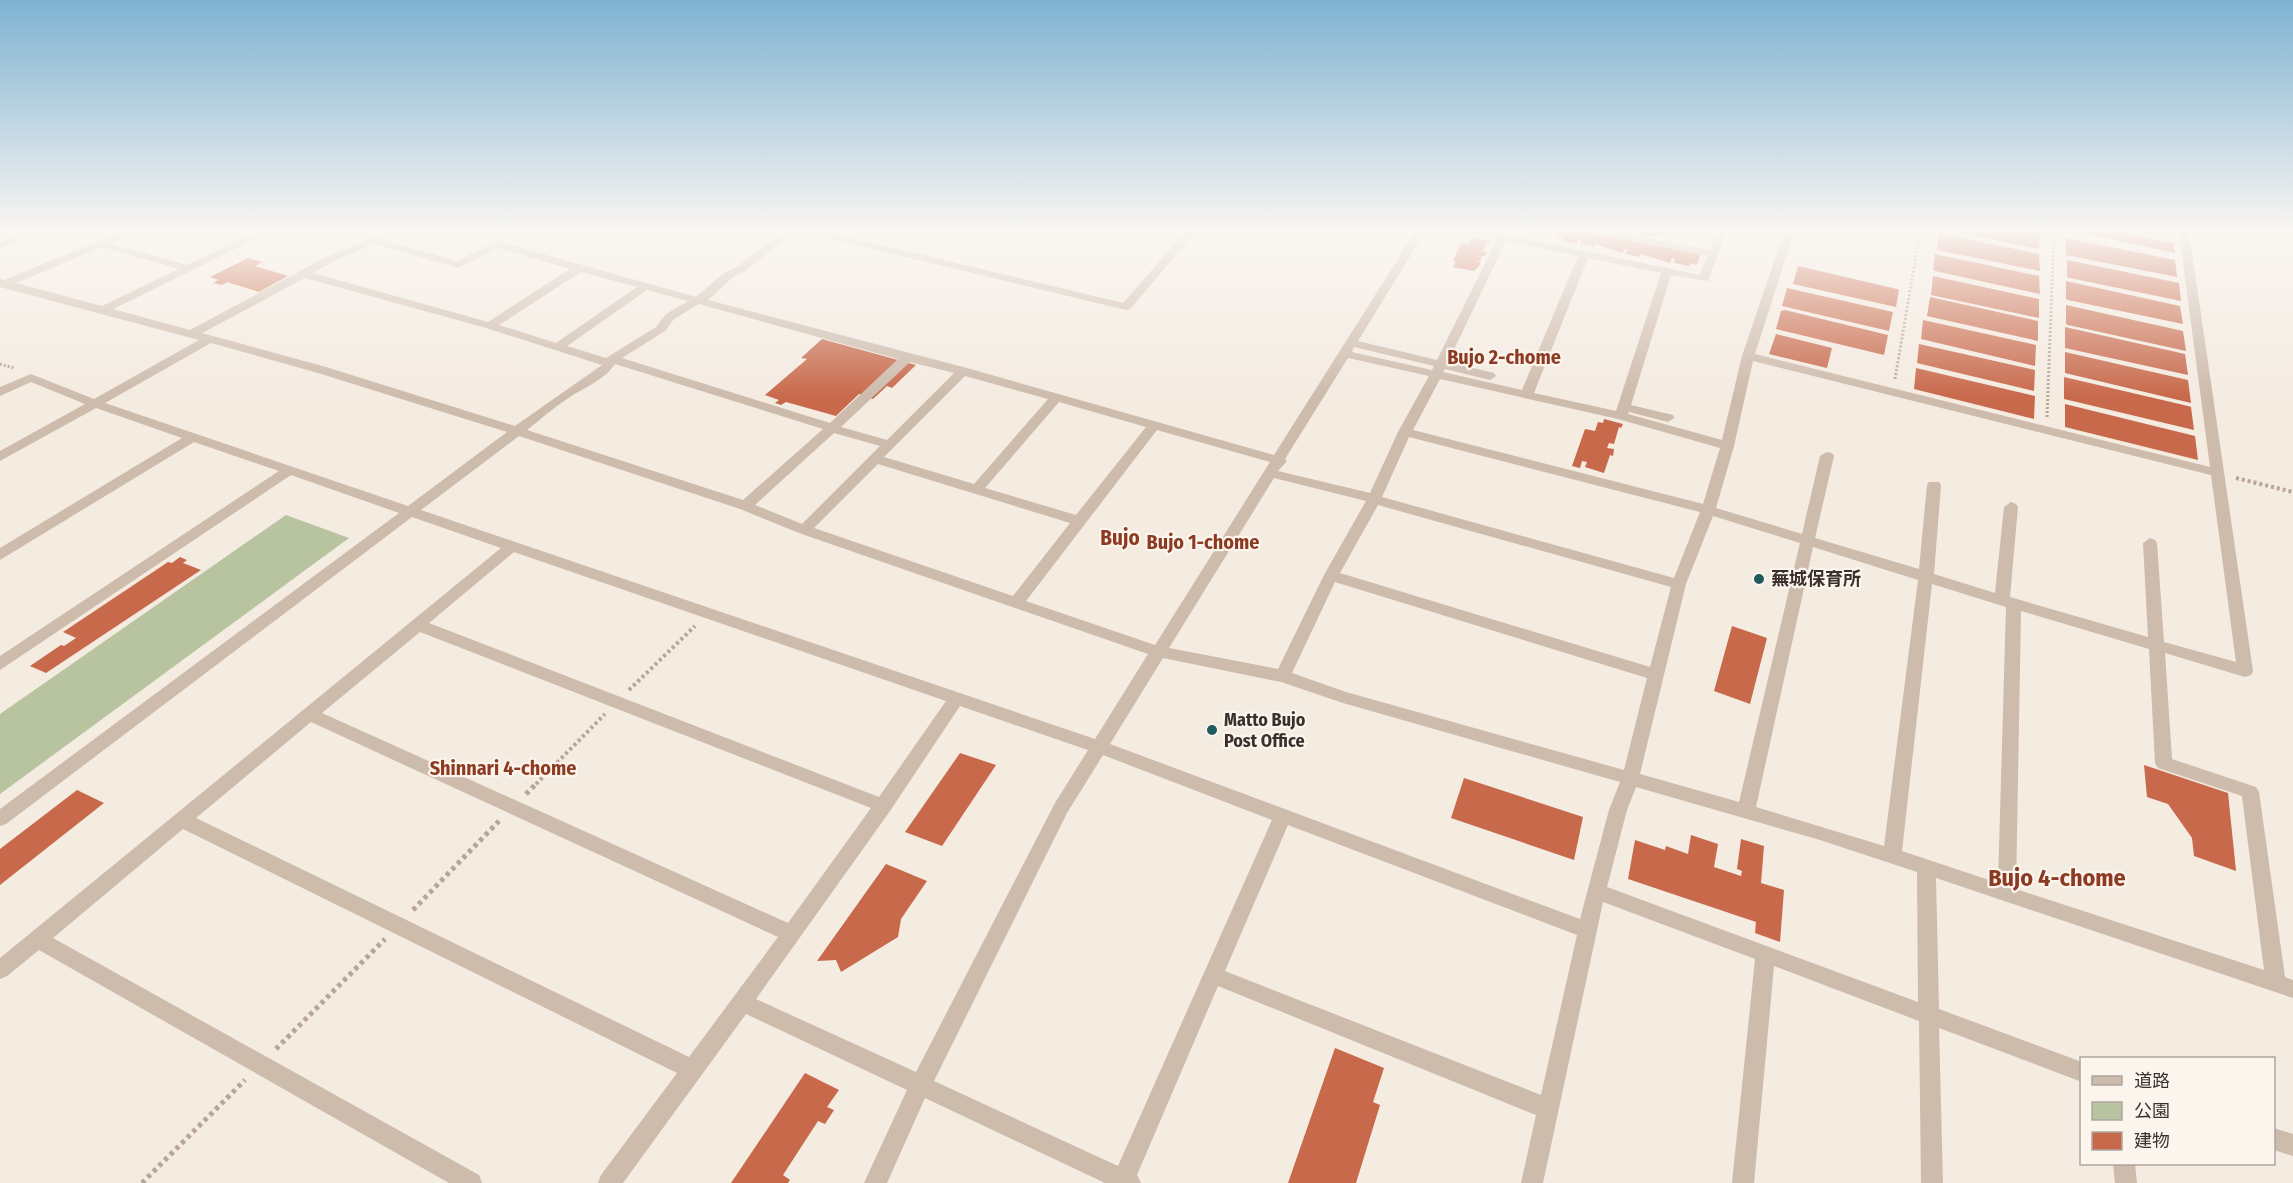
<svg xmlns="http://www.w3.org/2000/svg" width="2293" height="1183" viewBox="0 0 2293 1183" font-family="'Fira Sans Condensed','Noto Sans JP',sans-serif">
  <style>
    .green { fill: #b8c4a0 }
    .building { fill: #c8694b }
    .lines { fill: none; stroke-linecap: round; stroke-linejoin: round }
    .path-far2 { stroke: #b9a596; stroke-width: 3; stroke-dasharray: 2 2; stroke-linecap: butt }
    .path-far1 { stroke: #b9a596; stroke-width: 4; stroke-dasharray: 3 3; stroke-linecap: butt }
    .path { stroke: #b9a596; stroke-width: 5; stroke-dasharray: 4 4; stroke-linecap: butt }
    .minor { fill: #cdbbac; fill-rule: evenodd }
    .poi-dot { fill: #1f5a5e; stroke: #fbf5ee; stroke-width: 2 }
    .labels { text-anchor: middle; dominant-baseline: central; stroke-width: 4.5; stroke-linejoin: round; paint-order: stroke }
    .poi-label { font-size: 18px; font-weight: bold; fill: #3b302b; stroke: #fbf5ee; text-anchor: start }
    .neighbourhood-label { font-size: 20px; font-weight: bold; fill: #8c3b22; stroke: #fbf5ee }
    .quarter-label { font-size: 21px; font-weight: bold; fill: #8c3b22; stroke: #fbf5ee }
    .near-neighbourhood-label { font-size: 24px; font-weight: bold; fill: #8c3b22; stroke: #fbf5ee }
  </style>
  <rect width="100%" height="100%" fill="#f4ebe1"/>
  <!-- green -->
  <path class="green" d="M 286,515 L 349,538 L 0,794 L 0,714 Z"/>
  <!-- building -->
  <path class="building" d="M 1558,232 L 1586,232 L 1700,254 L 1697,265 L 1690,263 L 1689,266 L 1674,263 L 1675,259 L 1672,258 L 1670,263 L 1641,254 L 1640,257 L 1626,254 L 1628,250 L 1624,249 L 1623,253 L 1595,244 L 1594,247 L 1580,244 L 1581,240 L 1578,240 L 1577,244 L 1562,241 L 1563,238 L 1556,236 Z
    M 1634,232 L 1674,232 L 1674,233 L 1655,237 Z
    M 1961,232 L 2040,233 L 2039,249 L 1961,233 Z
    M 2077,232 L 2116,232 L 2174,243 L 2175,253 Z
    M 1939,233 L 2039,254 L 2040,271 L 1937,250 Z
    M 1472,237 L 1490,241 L 1481,251 L 1487,252 L 1485,256 L 1482,256 L 1480,261 L 1474,261 L 1481,262 L 1479,266 L 1474,271 L 1453,267 L 1456,261 L 1453,261 L 1461,243 L 1468,244 Z
    M 2066,238 L 2175,260 L 2177,277 L 2066,255 Z
    M 1935,254 L 2039,276 L 2040,294 L 1935,271 L 1933,270 Z
    M 248,258 L 263,262 L 255,266 L 288,276 L 259,292 L 227,282 L 222,285 L 213,283 L 218,280 L 210,277 Z
    M 2067,260 L 2179,283 L 2181,301 L 2070,278 L 2067,277 Z
    M 1798,266 L 1897,289 L 1899,290 L 1896,307 L 1793,284 Z
    M 1933,276 L 2039,299 L 2039,318 L 1931,295 Z
    M 2066,281 L 2180,306 L 2183,324 L 2068,300 L 2066,299 Z
    M 1787,288 L 1893,312 L 1889,331 L 1782,306 Z
    M 1930,297 L 2038,321 L 2038,341 L 1927,316 Z
    M 2066,305 L 2183,331 L 2186,351 L 2068,325 L 2066,324 Z
    M 1785,310 L 1888,335 L 1884,355 L 1776,329 L 1781,311 Z
    M 1923,320 L 2036,345 L 2035,366 L 1921,339 Z
    M 2065,327 L 2185,354 L 2188,375 L 2065,348 Z
    M 1776,334 L 1832,348 L 1827,368 L 1769,354 Z
    M 822,339 L 916,365 L 892,388 L 887,386 L 873,399 L 859,394 L 836,416 L 786,402 L 781,405 L 775,403 L 779,400 L 765,395 L 807,359 L 801,358 Z
    M 1919,344 L 2035,370 L 2034,391 L 1917,363 Z
    M 2065,352 L 2188,380 L 2191,403 L 2065,373 Z
    M 1916,368 L 2035,396 L 2034,419 L 1914,389 Z
    M 2064,377 L 2188,406 L 2191,407 L 2194,430 L 2064,399 Z
    M 2065,404 L 2195,436 L 2198,460 L 2065,427 Z
    M 1604,419 L 1623,424 L 1621,428 L 1619,427 L 1614,444 L 1609,443 L 1607,448 L 1614,449 L 1613,456 L 1610,455 L 1604,473 L 1585,467 L 1587,462 L 1582,461 L 1580,468 L 1572,466 L 1585,429 L 1595,431 L 1598,422 L 1603,423 Z
    M 180,557 L 187,560 L 183,563 L 201,570 L 46,673 L 30,666 L 61,645 L 64,646 L 76,638 L 63,632 L 168,562 L 172,563 Z
    M 1732,626 L 1767,638 L 1750,704 L 1714,691 Z
    M 960,753 L 996,765 L 942,846 L 905,832 Z
    M 2144,765 L 2228,793 L 2236,871 L 2194,856 L 2192,838 L 2168,804 L 2147,797 Z
    M 1464,778 L 1583,817 L 1574,860 L 1451,818 Z
    M 77,790 L 104,803 L 0,885 L 0,849 Z
    M 1691,835 L 1718,844 L 1714,867 L 1741,876 L 1742,871 L 1737,869 L 1741,839 L 1764,846 L 1761,883 L 1784,890 L 1780,942 L 1755,933 L 1756,922 L 1628,879 L 1635,840 L 1665,850 L 1666,846 L 1688,854 Z
    M 886,864 L 927,881 L 901,919 L 898,937 L 841,972 L 836,960 L 817,961 Z
    M 1335,1048 L 1384,1068 L 1373,1102 L 1380,1105 L 1356,1183 L 1288,1183 Z
    M 805,1073 L 839,1090 L 827,1107 L 834,1110 L 825,1124 L 818,1121 L 783,1175 L 790,1180 L 788,1183 L 731,1183 Z"/>
  <g class="lines">
    <!-- path-far2 -->
    <path class="path-far2" d="M 0,364 L 14,368
      M 1895,379 L 1920,232
      M 2047,417 L 2054,232"/>
    <!-- path-far1 -->
    <path class="path-far1" d="M 2236,478 L 2293,492
      M 629,690 L 695,626
      M 536,784 L 605,714"/>
    <!-- path -->
    <path class="path" d="M 526,794 L 537,783
      M 413,910 L 499,821
      M 276,1049 L 385,939
      M 142,1183 L 245,1080"/>
    <!-- minor -->
    <path class="minor" d="M 21,232 L 35,232 L 0,248 L 0,241 Z
      M 121,232 L 135,232 L 111,244 L 187,265 L 257,232 L 270,232 L 113,309 L 190,330 L 330,255 L 386,232 L 400,232 L 384,240 L 457,261 L 497,241 L 696,297 L 724,273 L 737,267 L 783,232 L 794,232 L 745,271 L 732,278 L 708,300 L 967,368 L 1274,455 L 1415,232 L 1425,232 L 1358,341 L 1437,360 L 1497,239 L 1476,234 L 1475,232 L 1494,232 L 1700,275 L 1707,256 L 1602,235 L 1597,232 L 1617,232 L 1709,250 L 1716,232 L 1726,232 L 1708,281 L 1671,275 L 1631,405 L 1673,415 L 1674,418 L 1668,422 L 1629,412 L 1628,414 L 1722,440 L 1742,356 L 1784,232 L 1794,232 L 1755,354 L 2210,467 L 2179,232 L 2189,232 L 2253,671 L 2251,675 L 2245,677 L 2165,653 L 2172,759 L 2256,787 L 2259,792 L 2285,977 L 2293,980 L 2293,998 L 1936,878 L 1939,1009 L 2082,1062 L 2082,1082 L 1939,1028 L 1943,1183 L 1921,1183 L 1919,1021 L 1774,966 L 1754,1183 L 1732,1183 L 1755,959 L 1603,902 L 1543,1183 L 1521,1183 L 1536,1115 L 1218,986 L 1137,1175 L 1141,1183 L 1105,1183 L 925,1098 L 887,1183 L 864,1183 L 907,1090 L 746,1014 L 623,1183 L 598,1183 L 601,1175 L 677,1073 L 183,829 L 53,938 L 479,1175 L 482,1183 L 449,1183 L 39,950 L 7,976 L 0,979 L 0,958 L 501,548 L 412,517 L 6,824 L 0,826 L 0,809 L 399,513 L 291,475 L 0,670 L 0,656 L 279,471 L 194,442 L 0,560 L 0,548 L 182,438 L 96,408 L 0,461 L 0,451 L 85,404 L 31,382 L 0,396 L 0,387 L 31,374 L 94,399 L 199,340 L 0,287 L 0,279 L 4,280 ZM 1506,241 L 1578,256 L 1522,390 L 1443,372 L 1445,369 L 1490,380 L 1496,376 L 1494,373 L 1448,362 ZM 374,244 L 458,268 L 498,248 L 570,269 L 488,322 L 313,273 L 338,259 ZM 102,247 L 179,269 L 102,306 L 16,283 ZM 1588,258 L 1661,273 L 1616,411 L 1534,393 ZM 581,272 L 637,287 L 556,343 L 499,325 ZM 305,278 L 486,328 L 602,365 L 515,426 L 326,367 L 202,333 ZM 647,290 L 688,301 L 666,314 L 656,327 L 606,358 L 567,346 ZM 699,304 L 898,359 L 830,423 L 622,358 L 665,331 L 674,319 ZM 211,343 L 318,373 L 507,432 L 408,506 L 105,403 ZM 1354,347 L 1434,366 L 1432,370 L 1352,352 ZM 1348,358 L 1429,376 L 1398,432 L 1370,493 L 1278,471 L 1287,461 L 1285,459 ZM 1753,361 L 2211,475 L 2236,662 L 2164,642 L 2157,543 L 2155,540 L 2150,538 L 2143,543 L 2148,637 L 2010,597 L 2018,507 L 2016,504 L 2011,502 L 2004,507 L 1995,593 L 1934,574 L 1941,485 L 1939,482 L 1929,482 L 1927,485 L 1919,569 L 1815,538 L 1834,456 L 1832,453 L 1827,452 L 1820,456 L 1802,534 L 1716,508 L 1734,446 ZM 910,362 L 954,373 L 887,440 L 841,427 ZM 615,364 L 823,429 L 743,500 L 527,430 C 542,418 557,405 573,395 C 588,386 605,379 615,364 ZM 965,376 L 1048,399 L 974,484 L 884,457 ZM 1440,379 L 1618,419 L 1720,448 L 1703,504 L 1413,430 ZM 1059,402 L 1146,427 L 1076,515 L 985,488 ZM 1157,430 L 1270,462 L 1155,645 L 1026,601 ZM 834,433 L 880,446 L 802,524 L 755,505 ZM 519,436 L 740,509 L 799,533 L 1148,654 L 1095,739 L 421,510 ZM 1409,437 L 1700,512 L 1674,578 L 1382,497 ZM 878,464 L 1070,523 L 1013,596 L 814,528 ZM 1274,478 L 1366,501 L 1324,575 L 1278,669 L 1169,648 ZM 1378,505 L 1671,587 L 1650,667 L 1340,573 ZM 1713,516 L 1800,543 L 1739,802 L 1640,774 L 1686,584 ZM 1813,547 L 1918,580 L 1884,846 L 1756,807 ZM 514,552 L 946,701 L 879,797 L 429,623 ZM 1335,582 L 1647,678 L 1624,770 L 1346,692 L 1292,673 ZM 1932,584 L 2006,607 L 1998,883 L 1902,851 ZM 2021,611 L 2149,649 L 2155,763 L 2158,768 L 2242,796 L 2264,970 L 2016,889 ZM 420,632 L 871,808 L 788,923 L 322,713 ZM 1163,658 L 1281,682 L 1343,703 L 1620,782 L 1609,810 L 1580,919 L 1110,744 ZM 960,706 L 1088,750 L 1055,803 L 916,1072 L 756,999 L 890,811 ZM 311,722 L 778,937 L 689,1057 L 196,818 ZM 1103,755 L 1272,820 L 1118,1166 L 934,1081 L 1067,813 ZM 1636,787 L 1820,840 L 1917,872 L 1918,1002 L 1607,887 L 1627,810 ZM 1288,825 L 1577,935 L 1541,1095 L 1225,971 Z
      M 809,232 L 827,232 L 1123,303 L 1185,232 L 1196,232 L 1130,309 L 1126,310 L 814,235 Z
      M 2274,1128 L 2293,1134 L 2293,1156 L 2274,1150 Z
      M 2113,1164 L 2135,1164 L 2137,1183 L 2115,1183 Z"/>
  </g>
  <!-- sky -->
  <linearGradient id="sky" x2="0" y2="1"><stop stop-color="#7eb2d2"/><stop offset="0.58" stop-color="#faf6f2"/><stop offset="1" stop-color="#faf6f2" stop-opacity="0"/></linearGradient>
  <rect width="2293" height="397" fill="url(#sky)"/>
  <!-- markers -->
  <g class="poi-dot">
    <circle cx="1759" cy="579" r="6"/>
    <circle cx="1212" cy="730" r="6"/>
  </g>
  <g class="labels">
    <!-- poi labels -->
    <g class="poi-label">
      <text x="1771" y="579">蕪城保育所</text>
      <text x="1224" y="720">Matto Bujo<tspan x="1224" dy="21">Post Office</tspan></text>
    </g>
    <!-- neighbourhood labels -->
    <g class="neighbourhood-label">
      <text x="1504" y="357">Bujo 2-chome</text>
      <text x="1203" y="542">Bujo 1-chome</text>
      <text x="503" y="768">Shinnari 4-chome</text>
    </g>
    <!-- quarter labels -->
    <g class="quarter-label">
      <text x="1120" y="538">Bujo</text>
    </g>
    <!-- near-neighbourhood labels -->
    <g class="near-neighbourhood-label">
      <text x="2057" y="878">Bujo 4-chome</text>
    </g>
  </g>
  <!-- legend -->
  <rect x="2080" y="1057" width="195" height="108" fill="#fbf5ee" stroke="#aea6a0" stroke-width="1.5"/>
  <rect x="2092" y="1076" width="30" height="9" fill="#cdbbac" stroke="#aea6a0" stroke-width="1.5"/>
  <text x="2134" y="1087" font-size="18" fill="#3b302b">道路</text>
  <rect x="2092" y="1102" width="30" height="18" fill="#b8c4a0" stroke="#aea6a0" stroke-width="1.5"/>
  <text x="2134" y="1117" font-size="18" fill="#3b302b">公園</text>
  <rect x="2092" y="1132" width="30" height="18" fill="#c8694b" stroke="#aea6a0" stroke-width="1.5"/>
  <text x="2134" y="1147" font-size="18" fill="#3b302b">建物</text>
</svg>
